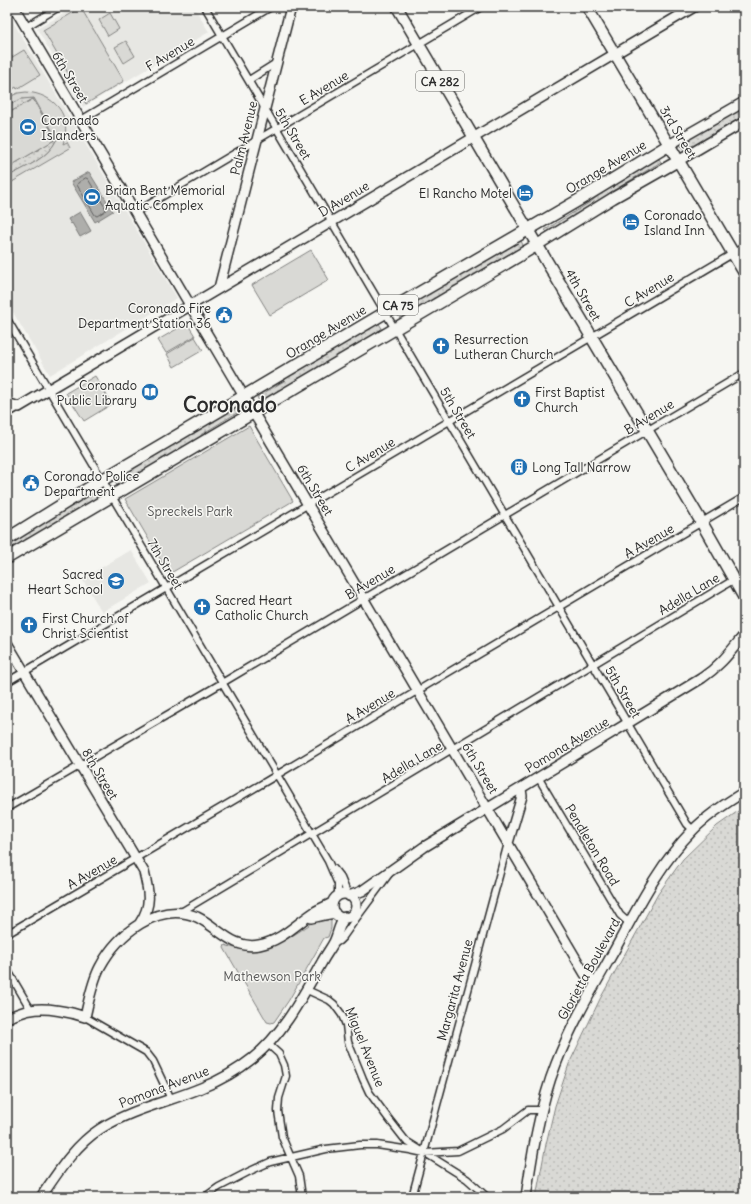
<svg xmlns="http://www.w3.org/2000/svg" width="751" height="1204" viewBox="0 0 751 1204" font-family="Delius,sans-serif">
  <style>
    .built { fill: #e7e7e3 }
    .grass { fill: url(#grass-dots); stroke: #828280 }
    .park { fill: #d9d9d5; stroke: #828280 }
    .water { fill: #aeaeab; stroke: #7a7a78 }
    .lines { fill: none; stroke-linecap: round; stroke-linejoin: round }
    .shore { stroke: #5f5f5e; stroke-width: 1 }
    .street-casing { stroke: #2b2b2b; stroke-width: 9 }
    .secondary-casing { stroke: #2b2b2b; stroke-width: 12 }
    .primary-casing { stroke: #2b2b2b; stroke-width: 13 }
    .highway-casing { stroke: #2b2b2b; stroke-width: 14 }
    .street { stroke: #f6f6f2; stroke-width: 6 }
    .secondary { stroke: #f6f6f2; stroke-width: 9 }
    .primary { stroke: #f6f6f2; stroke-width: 10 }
    .highway { stroke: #f6f6f2; stroke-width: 11 }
    .labels { text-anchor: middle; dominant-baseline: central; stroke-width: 3; stroke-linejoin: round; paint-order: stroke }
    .shield { fill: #f6f6f2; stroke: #686867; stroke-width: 1 }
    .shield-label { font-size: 12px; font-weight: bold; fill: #2b2b2b }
    .street-label { font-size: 13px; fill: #2b2b2b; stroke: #f6f6f2 }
    .poi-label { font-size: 13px; fill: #2b2b2b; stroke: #f6f6f2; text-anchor: start }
    .park-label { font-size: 13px; fill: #565656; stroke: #f6f6f2 }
    .town-label { font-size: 21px; font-weight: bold; fill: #2b2b2b; stroke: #f6f6f2 }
  </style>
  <defs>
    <pattern id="grass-dots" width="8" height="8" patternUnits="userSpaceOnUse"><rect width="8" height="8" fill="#d9d9d5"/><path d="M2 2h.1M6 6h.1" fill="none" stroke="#babab7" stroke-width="1.8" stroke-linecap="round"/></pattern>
  </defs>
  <rect width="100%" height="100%" fill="#f6f6f2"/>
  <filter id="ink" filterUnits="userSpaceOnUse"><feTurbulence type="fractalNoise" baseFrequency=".025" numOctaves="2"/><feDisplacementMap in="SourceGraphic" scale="8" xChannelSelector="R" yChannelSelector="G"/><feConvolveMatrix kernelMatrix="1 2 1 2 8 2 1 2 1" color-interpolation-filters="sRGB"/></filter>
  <g filter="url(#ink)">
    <!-- built -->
    <path class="built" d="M 75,7 L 194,7 L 209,32 L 83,107 L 37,29 Z
      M 7,12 L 177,298 L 50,375 L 7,302 Z
      M 131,550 L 151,583 L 102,612 L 82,579 Z"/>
    <!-- grass -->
    <path class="grass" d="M 28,98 L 34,98 L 57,139 C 48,159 25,167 7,177 L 7,168 L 56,139 L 33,99 L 7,114 L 7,106 L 21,99 Z
      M 744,106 L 744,117 L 685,152 L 680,144 Z
      M 659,159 L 661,162 L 611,192 L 599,203 L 548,233 L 545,230 L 592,201 L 600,194 L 627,178 L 647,163 Z
      M 520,239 L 524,247 L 401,320 L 396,312 Z
      M 378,322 L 383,330 L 260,403 L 257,397 L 284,381 L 290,374 Z
      M 237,405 L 240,411 L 202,434 L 198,440 L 118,487 L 113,478 Z
      M 95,489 L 100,497 L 7,553 L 7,545 Z
      M 744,807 L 744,1197 L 536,1197 L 546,1144 L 555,1106 L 569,1064 L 600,999 L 658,894 L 683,859 L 717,826 Z"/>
    <!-- park -->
    <path class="park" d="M 81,8 L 124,81 L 86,104 L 43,30 Z
      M 110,13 L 119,29 L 108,36 L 99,20 Z
      M 126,41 L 135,56 L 124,63 L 115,47 Z
      M 24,50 L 40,75 L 17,89 L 16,87 L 7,93 L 7,56 L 9,59 Z
      M 26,92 C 54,94 73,115 63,144 L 67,142 L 70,148 L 7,185 L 7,177 C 25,167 48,159 57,139 L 34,98 L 21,99 L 7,106 L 7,98 L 18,93 Z
      M 33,99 L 56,139 L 7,168 L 7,114 Z
      M 311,250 L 329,280 L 270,315 L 252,285 Z
      M 187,323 L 195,336 L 166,353 L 158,340 Z
      M 195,337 L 203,350 L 174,367 L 167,354 Z
      M 95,376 L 112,404 L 84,421 L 66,393 Z
      M 249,426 L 293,501 L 169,574 L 125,499 Z
      M 331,918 L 331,928 L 328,937 L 324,938 L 289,1000 L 274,1022 L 271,1023 L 267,1022 L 224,948 L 225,945 C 260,958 280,944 309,925 L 309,922 Z"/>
    <!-- water -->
    <path class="water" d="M 89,172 L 113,211 L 95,222 L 71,182 Z
      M 80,212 L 91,231 L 80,237 L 72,223 L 71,224 L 68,219 Z"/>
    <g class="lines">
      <!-- shore -->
      <path class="shore" d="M 86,178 L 88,179 L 106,209 L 105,211 L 97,216 L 95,215 L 77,185 L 78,183 Z"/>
      <defs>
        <path id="street" d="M 205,7 L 687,824 L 693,830
          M 26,27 L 59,7
          M 249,80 L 276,63
          M 81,120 L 271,7
          M 136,212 L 481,7
          M 7,319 L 328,861 L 338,884 L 338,895
          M 7,414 L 19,407
          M 7,682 L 744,247
          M 538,777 L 620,915 L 629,923
          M 7,808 L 222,683 L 744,373
          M 334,869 L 341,878 L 348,895
          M 181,912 L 735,579
          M 7,934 L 270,779 L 427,685 L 744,497
          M 333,944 L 339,941 L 343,937 L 355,920 L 389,874
          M 7,969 L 31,1010
          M 307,990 L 329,1000 L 334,1004 L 342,1015 L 346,1025 L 348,1042 L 363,1079 L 369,1092 L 388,1118 L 406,1141 L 467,1179 L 487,1197
          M 85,1017 L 146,1052 L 153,1061 L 171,1099
          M 268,1044 L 279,1054 L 284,1065 L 286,1076 L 279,1098 L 278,1111 L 282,1137 L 299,1176 L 302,1197
          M 205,1197 L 219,1187 L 250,1171 L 270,1162 L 326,1149 L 360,1145 L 377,1145 L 410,1150 L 424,1153 L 458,1151 L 503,1129 L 528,1110 L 543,1110
          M 412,1197 L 508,843"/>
        <path id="secondary" d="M 14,7 L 585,974 L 596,982
          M 669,145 L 744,102
          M 678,161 L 744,122
          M 219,288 L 291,7
          M 7,403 L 19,407 L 694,7
          M 7,643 L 144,872 C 149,892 152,905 140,923
          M 508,843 L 522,796 L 521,789
          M332 906a12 12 0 1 1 24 0a12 12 0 1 1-24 0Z
          M 349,896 L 362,891 L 424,847 L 702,678 C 721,665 730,652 744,635
          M 311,918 L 324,915 L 335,913
          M 7,1018 C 15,1015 23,1011 31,1010 C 46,1007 71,1012 85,1017 C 89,1000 92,982 100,967 C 117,935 158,900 197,917 C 218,927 233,950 259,945 C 282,941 297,923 316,911 C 321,908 327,906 332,903
          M 41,1197 C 58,1172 75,1145 100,1129 C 131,1109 168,1102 201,1088 C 219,1081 238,1070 253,1058 C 284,1033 302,997 322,962 C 325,956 329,951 333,944 C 338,936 338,925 345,917
          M 526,1197 C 532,1155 540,1104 556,1064 C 571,1025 593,988 614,951 C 637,909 659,864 693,830 C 708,815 726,803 744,792"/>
        <path id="primary" d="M 397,7 L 537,245 L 613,198 L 678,161
          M 587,7 L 669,145"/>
        <path id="highway" d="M 7,539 L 102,480 L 393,308 L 584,197 L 669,145 L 744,272
          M 7,558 L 537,245 L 702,523 L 744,597"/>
      </defs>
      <!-- street casing -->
      <use href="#street" class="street-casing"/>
      <!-- secondary casing -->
      <use href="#secondary" class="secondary-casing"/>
      <!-- primary casing -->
      <use href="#primary" class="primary-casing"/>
      <!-- highway casing -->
      <use href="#highway" class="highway-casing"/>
      <!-- street -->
      <use href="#street" class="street"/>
      <!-- secondary -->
      <use href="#secondary" class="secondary"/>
      <!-- primary -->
      <use href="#primary" class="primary"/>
      <!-- highway -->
      <use href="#highway" class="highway"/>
    </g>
  </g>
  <!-- icons -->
  <defs>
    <symbol id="stadium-disc" viewBox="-11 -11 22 22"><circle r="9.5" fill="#1f6fb2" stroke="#f6f6f2"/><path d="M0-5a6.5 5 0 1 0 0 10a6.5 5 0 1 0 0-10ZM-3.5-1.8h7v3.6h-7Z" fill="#fff"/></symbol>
    <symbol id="hotel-disc" viewBox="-11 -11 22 22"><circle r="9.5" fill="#1f6fb2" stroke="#f6f6f2"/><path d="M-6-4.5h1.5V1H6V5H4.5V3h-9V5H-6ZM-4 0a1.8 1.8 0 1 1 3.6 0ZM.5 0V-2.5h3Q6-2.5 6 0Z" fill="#fff"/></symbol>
    <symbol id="civic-disc" viewBox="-11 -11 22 22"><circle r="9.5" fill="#1f6fb2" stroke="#f6f6f2"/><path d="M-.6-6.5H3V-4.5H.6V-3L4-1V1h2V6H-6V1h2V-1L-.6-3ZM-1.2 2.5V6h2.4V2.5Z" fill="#fff"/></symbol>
    <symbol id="church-disc" viewBox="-11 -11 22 22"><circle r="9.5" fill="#1f6fb2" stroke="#f6f6f2"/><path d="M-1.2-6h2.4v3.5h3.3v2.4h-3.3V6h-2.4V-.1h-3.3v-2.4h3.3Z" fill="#fff"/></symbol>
    <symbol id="library-disc" viewBox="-11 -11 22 22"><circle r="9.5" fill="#1f6fb2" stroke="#f6f6f2"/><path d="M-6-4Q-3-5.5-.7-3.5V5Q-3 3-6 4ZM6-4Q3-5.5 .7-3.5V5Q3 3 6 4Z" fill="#fff"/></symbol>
    <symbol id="building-disc" viewBox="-11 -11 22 22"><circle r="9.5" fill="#1f6fb2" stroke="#f6f6f2"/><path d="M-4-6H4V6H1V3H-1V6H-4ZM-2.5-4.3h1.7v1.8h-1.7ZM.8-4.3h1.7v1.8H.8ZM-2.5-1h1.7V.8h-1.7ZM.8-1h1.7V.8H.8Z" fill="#fff"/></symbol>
    <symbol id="school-disc" viewBox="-11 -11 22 22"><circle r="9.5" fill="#1f6fb2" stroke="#f6f6f2"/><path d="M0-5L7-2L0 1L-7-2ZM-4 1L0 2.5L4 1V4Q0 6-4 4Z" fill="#fff"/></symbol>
  </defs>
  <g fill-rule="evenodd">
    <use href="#stadium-disc" x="18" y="117" width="20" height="20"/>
    <use href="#hotel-disc" x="515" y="183" width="20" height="20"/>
    <use href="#stadium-disc" x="82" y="187" width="20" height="20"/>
    <use href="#hotel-disc" x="621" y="212" width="20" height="20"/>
    <use href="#civic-disc" x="214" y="305" width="20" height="20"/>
    <use href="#church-disc" x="431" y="336" width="20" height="20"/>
    <use href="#library-disc" x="140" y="382" width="20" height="20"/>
    <use href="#church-disc" x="512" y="389" width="20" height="20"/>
    <use href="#building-disc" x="509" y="457" width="20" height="20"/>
    <use href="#civic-disc" x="21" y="473" width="20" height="20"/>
    <use href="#school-disc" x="106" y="571" width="20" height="20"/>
    <use href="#church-disc" x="192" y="597" width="20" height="20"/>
    <use href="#church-disc" x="19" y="615" width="20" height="20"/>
  </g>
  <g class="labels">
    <!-- shield labels -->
    <g class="shield">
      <rect x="416" y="71" width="48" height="20" rx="3"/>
      <rect x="378" y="295" width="40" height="20" rx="3"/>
    </g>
    <g class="shield-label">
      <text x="440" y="81">CA 282</text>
      <text x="398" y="305">CA 75</text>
    </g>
    <!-- street labels -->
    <g class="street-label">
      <text transform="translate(170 54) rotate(-31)">F Avenue</text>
      <text transform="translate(70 77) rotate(59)">6th Street</text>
      <text transform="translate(324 88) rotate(-31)">E Avenue</text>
      <text transform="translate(678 132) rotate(59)">3rd Street</text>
      <text transform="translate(293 134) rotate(59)">5th Street</text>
      <text transform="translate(244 138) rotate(-76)">Palm Avenue</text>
      <text transform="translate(606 167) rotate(-31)">Orange Avenue</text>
      <text transform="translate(344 199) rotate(-31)">D Avenue</text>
      <text transform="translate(649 290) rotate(-31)">C Avenue</text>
      <text transform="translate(583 295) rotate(60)">4th Street</text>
      <text transform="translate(326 332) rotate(-31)">Orange Avenue</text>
      <text transform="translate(458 413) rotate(59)">5th Street</text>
      <text transform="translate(649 417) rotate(-31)">B Avenue</text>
      <text transform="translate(370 455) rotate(-31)">C Avenue</text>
      <text transform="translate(315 490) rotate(59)">6th Street</text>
      <text transform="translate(649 541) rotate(-30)">A Avenue</text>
      <text transform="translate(165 564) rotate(59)">7th Street</text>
      <text transform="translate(370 582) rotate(-31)">B Avenue</text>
      <text transform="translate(689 594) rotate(-31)">Adella Lane</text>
      <text transform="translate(623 692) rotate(60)">5th Street</text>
      <text transform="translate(370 706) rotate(-31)">A Avenue</text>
      <text transform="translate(567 745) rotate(-31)">Pomona Avenue</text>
      <text transform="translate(412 762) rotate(-31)">Adella Lane</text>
      <text transform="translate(480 768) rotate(59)">6th Street</text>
      <text transform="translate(100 774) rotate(59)">8th Street</text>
      <text transform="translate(592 845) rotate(59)">Pendleton Road</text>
      <text transform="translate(92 872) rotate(-30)">A Avenue</text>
      <text transform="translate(589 969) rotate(-61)">Glorietta Boulevard</text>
      <text transform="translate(455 990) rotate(-75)">Margarita Avenue</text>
      <text transform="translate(365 1047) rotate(68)">Miguel Avenue</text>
      <text transform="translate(164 1087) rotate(-21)">Pomona Avenue</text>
    </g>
    <!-- poi labels -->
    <g class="poi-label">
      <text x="41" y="120">Coronado<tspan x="41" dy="15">Islanders</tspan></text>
      <text x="105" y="190">Brian Bent Memorial<tspan x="105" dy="15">Aquatic Complex</tspan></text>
      <text x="512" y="193" text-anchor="end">El Rancho Motel</text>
      <text x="644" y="215">Coronado<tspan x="644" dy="15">Island Inn</tspan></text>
      <text x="211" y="308" text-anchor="end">Coronado Fire<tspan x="211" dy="15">Department Station 36</tspan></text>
      <text x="454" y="339">Resurrection<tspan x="454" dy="15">Lutheran Church</tspan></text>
      <text x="137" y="385" text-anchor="end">Coronado<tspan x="137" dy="15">Public Library</tspan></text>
      <text x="535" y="392">First Baptist<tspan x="535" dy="15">Church</tspan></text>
      <text x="532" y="467">Long Tall Narrow</text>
      <text x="44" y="476">Coronado Police<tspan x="44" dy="15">Department</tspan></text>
      <text x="103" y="574" text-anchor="end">Sacred<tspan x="103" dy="15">Heart School</tspan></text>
      <text x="215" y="600">Sacred Heart<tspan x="215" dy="15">Catholic Church</tspan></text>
      <text x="42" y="618">First Church of<tspan x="42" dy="15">Christ Scientist</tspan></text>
    </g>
    <!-- park labels -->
    <g class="park-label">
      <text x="190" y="511">Spreckels Park</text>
      <text x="272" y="976">Mathewson Park</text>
    </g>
    <!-- town labels -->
    <g class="town-label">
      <text x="230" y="404">Coronado</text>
    </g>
  </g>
  <!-- margin -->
  <rect width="751" height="1204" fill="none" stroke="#f6f6f2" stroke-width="24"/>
  <rect x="12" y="12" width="727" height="1180" fill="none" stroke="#2b2b2b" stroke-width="1.5" filter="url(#ink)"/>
</svg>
